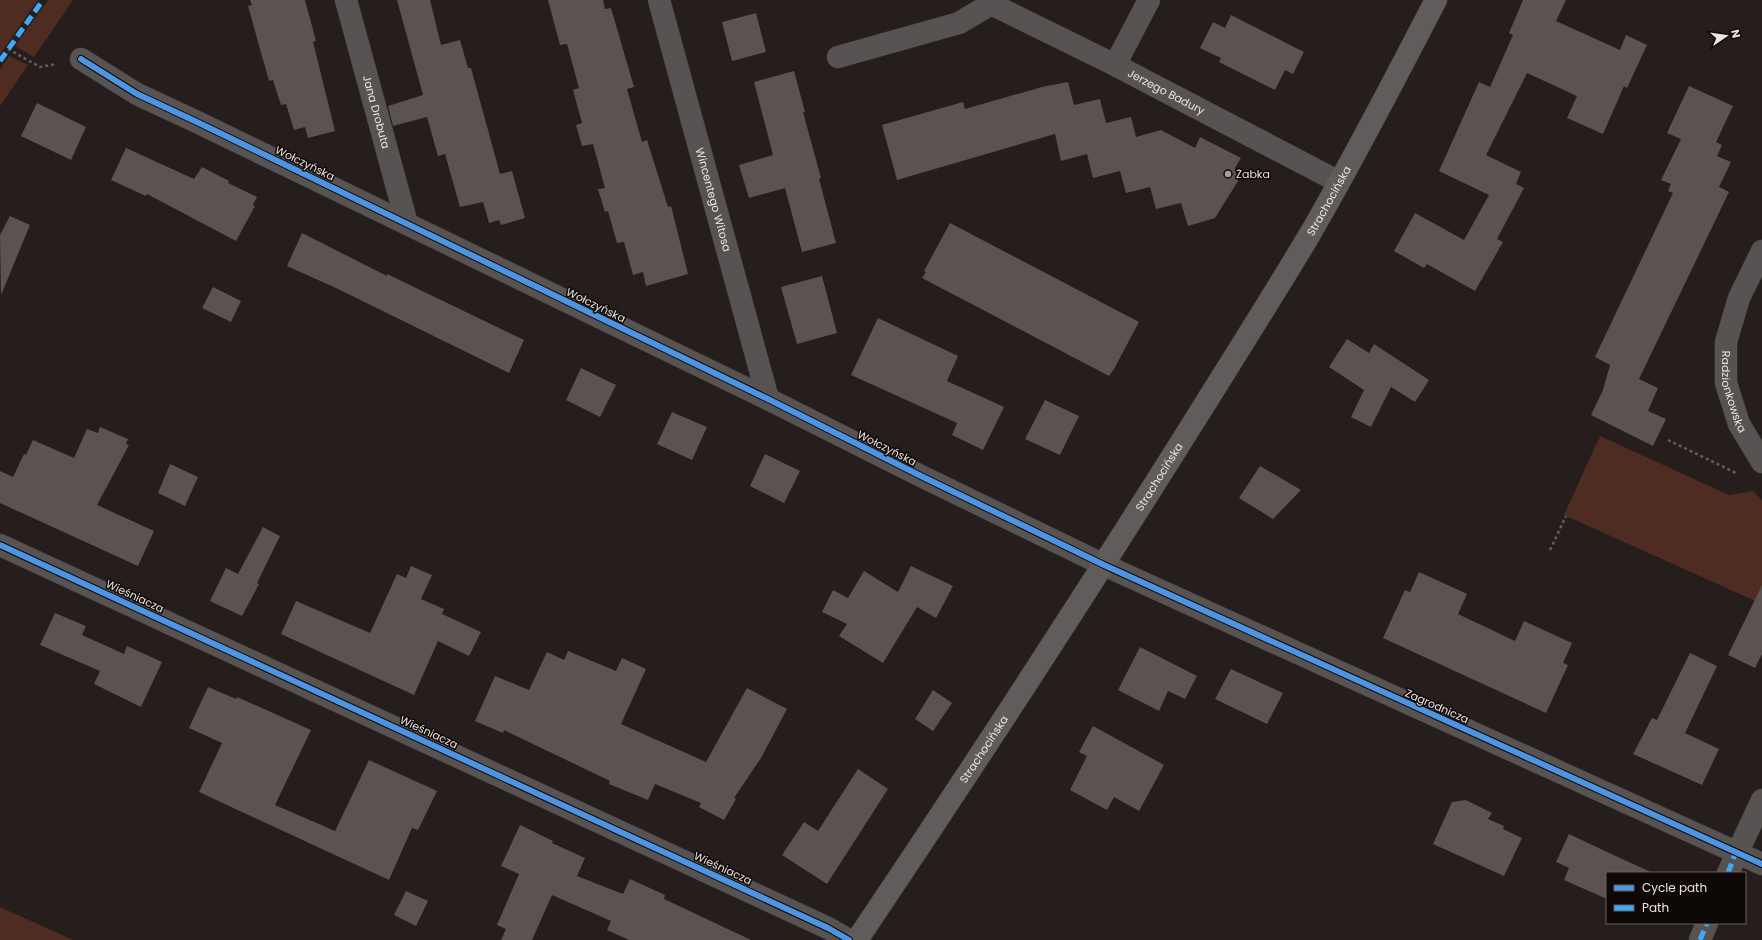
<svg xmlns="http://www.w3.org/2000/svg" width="1762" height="940" viewBox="0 0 1762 940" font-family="Poppins,sans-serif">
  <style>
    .green { fill: #4e2c22 }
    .building { fill: #5a5351 }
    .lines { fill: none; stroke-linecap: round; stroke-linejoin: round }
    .minor-casing { stroke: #413a38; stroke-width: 23 }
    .major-casing { stroke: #413a38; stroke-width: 23 }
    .path { stroke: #615d5d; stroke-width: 2.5; stroke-dasharray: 3 3; stroke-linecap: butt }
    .minor { stroke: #565352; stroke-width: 22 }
    .major { stroke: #605c5b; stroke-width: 22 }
    .quiet { stroke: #3fa9f5; stroke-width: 5; stroke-dasharray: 10 5; stroke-linecap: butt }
    .cycleway-casing { stroke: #0e0806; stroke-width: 8 }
    .cycleway { stroke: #4d94e3; stroke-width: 6 }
    .poi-dot { fill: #a79e9b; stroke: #0e0806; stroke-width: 1.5 }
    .labels { text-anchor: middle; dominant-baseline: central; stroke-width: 3; stroke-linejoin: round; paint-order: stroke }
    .street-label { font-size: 11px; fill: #ede3e0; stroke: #0e0806 }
    .poi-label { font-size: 11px; fill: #ede3e0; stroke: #0e0806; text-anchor: start }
  </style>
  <rect width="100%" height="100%" fill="#261e1c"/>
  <!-- green -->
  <path class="green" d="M 0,0 L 38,0 L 0,54 Z
    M 48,0 L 73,0 L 34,57 L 15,46 Z
    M 9,56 L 28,65 L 0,106 L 0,69 Z
    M 1600,436 L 1729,495 L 1753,491 L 1762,500 L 1762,604 L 1564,515 Z
    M 0,907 L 73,940 L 0,940 Z"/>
  <!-- building -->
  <path class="building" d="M 250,0 L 305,0 L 316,41 L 313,42 L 335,131 L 308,138 L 305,127 L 294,130 L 286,104 L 281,105 L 273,80 L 269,81 L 248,6 L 252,5 Z
    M 397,0 L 430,0 L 441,45 L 460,40 L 468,68 L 471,68 L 500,174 L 512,171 L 525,218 L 501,225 L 499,220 L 489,223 L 483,202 L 460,207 L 445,154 L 438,156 L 427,117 L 393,126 L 388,106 L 423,95 Z
    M 548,0 L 603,0 L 605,9 L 611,8 L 634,87 L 627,89 L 642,142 L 647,140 L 668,207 L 671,206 L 688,274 L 646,286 L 643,272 L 633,275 L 624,242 L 617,243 L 608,211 L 605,212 L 598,189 L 605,188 L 593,144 L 582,146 L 576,125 L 582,123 L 573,90 L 579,88 L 567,44 L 560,45 Z
    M 1523,0 L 1566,0 L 1556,21 L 1620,50 L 1626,35 L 1647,45 L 1627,88 L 1624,86 L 1603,134 L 1567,118 L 1577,96 L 1527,73 L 1486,155 L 1521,172 L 1516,184 L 1524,188 L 1497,239 L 1503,242 L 1475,291 L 1427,264 L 1424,268 L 1394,251 L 1415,213 L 1464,240 L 1489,195 L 1439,171 L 1479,82 L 1490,87 L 1513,35 L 1509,33 Z
    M 756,13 L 766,52 L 732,61 L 722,22 Z
    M 1231,15 L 1304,52 L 1293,74 L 1285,70 L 1275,90 L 1219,62 L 1221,58 L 1200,48 L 1213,22 L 1225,28 Z
    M 794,71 L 805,112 L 803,112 L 821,178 L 819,179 L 836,243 L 802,252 L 785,188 L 749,198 L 739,165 L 773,155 L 754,82 Z
    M 1068,82 L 1074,105 L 1100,99 L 1106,123 L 1131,117 L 1136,137 L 1161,130 L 1195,148 L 1200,137 L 1241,158 L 1235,168 L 1238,181 L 1215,218 L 1188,226 L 1181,203 L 1156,209 L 1150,187 L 1126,193 L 1120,171 L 1093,178 L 1087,154 L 1061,161 L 1055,134 L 897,180 L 882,125 L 963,102 L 965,109 L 1042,87 Z
    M 1689,86 L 1733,106 L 1716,142 L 1722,145 L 1717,156 L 1731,162 L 1719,187 L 1729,192 L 1639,379 L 1658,388 L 1648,411 L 1666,419 L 1653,446 L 1591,415 L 1603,390 L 1610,365 L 1595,357 L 1673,193 L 1668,191 L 1671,184 L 1661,180 L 1681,139 L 1667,133 Z
    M 37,103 L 86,127 L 71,160 L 21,136 Z
    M 126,148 L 194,179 L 202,167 L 229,181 L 228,183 L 257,197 L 253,205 L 255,206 L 236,241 L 147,194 L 146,196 L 111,180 Z
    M 10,216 L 30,225 L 1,295 L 0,235 Z
    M 950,223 L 1139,322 L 1114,369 L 1109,376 L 922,278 L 926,272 L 924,271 Z
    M 302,233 L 387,276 L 387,274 L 524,340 L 509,373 L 336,288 L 287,266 Z
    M 822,276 L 837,333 L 797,344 L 781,287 Z
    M 213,287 L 241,301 L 231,322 L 202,308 Z
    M 878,318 L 958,356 L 947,381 L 1004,407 L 983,450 L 952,435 L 957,423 L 851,375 Z
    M 1347,339 L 1369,353 L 1374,344 L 1429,380 L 1415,402 L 1391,387 L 1371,427 L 1351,417 L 1364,390 L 1329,367 Z
    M 581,368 L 616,385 L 600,417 L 566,400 Z
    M 1045,400 L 1079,416 L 1060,455 L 1025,439 Z
    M 672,412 L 707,427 L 692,460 L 657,444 Z
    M 100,427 L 128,439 L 126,444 L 129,445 L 97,505 L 154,531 L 138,566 L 0,503 L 0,471 L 13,477 L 24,454 L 26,455 L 33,440 L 74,458 L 87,429 L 98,433 Z
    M 765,454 L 800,471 L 784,503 L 750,486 Z
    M 170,464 L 198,477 L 185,506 L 158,493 Z
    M 1260,466 L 1301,490 L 1273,519 L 1239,498 Z
    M 263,527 L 280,536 L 257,583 L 259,584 L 242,616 L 210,601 L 226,568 L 238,574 Z
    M 411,566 L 432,575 L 421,599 L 444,609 L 442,614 L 481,632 L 469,656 L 438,641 L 414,695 L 281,634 L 296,601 L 370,633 L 397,574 L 406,578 Z
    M 911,566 L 953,586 L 936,618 L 917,607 L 883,663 L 839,636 L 847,624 L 822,612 L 833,590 L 848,598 L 864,571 L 898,592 Z
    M 1419,572 L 1467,594 L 1458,614 L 1515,641 L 1524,621 L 1572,643 L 1563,663 L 1568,665 L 1546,713 L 1383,638 L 1405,590 L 1410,592 Z
    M 1762,585 L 1762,654 L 1755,668 L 1728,655 Z
    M 55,613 L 86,626 L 82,635 L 124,654 L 127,646 L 162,662 L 141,707 L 94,684 L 100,671 L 40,645 Z
    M 1140,647 L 1197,676 L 1185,699 L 1168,691 L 1159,711 L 1118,690 Z
    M 568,651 L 616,671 L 622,658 L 646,669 L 621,724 L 706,762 L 747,688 L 787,709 L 761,758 L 734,798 L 736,799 L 724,820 L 699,807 L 701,803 L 655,784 L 648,800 L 609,784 L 610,781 L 504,730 L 503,733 L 475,721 L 495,676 L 529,690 L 547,652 L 564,660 Z
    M 1690,653 L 1717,666 L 1685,733 L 1719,749 L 1702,785 L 1633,754 L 1652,718 L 1657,720 Z
    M 1231,669 L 1283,693 L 1267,724 L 1215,699 Z
    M 208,687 L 236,699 L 237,697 L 311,730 L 275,805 L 335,831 L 369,760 L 437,791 L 418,830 L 412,828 L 389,880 L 199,792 L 222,743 L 189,728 Z
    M 933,690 L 952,703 L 933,731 L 915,719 Z
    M 1093,726 L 1164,765 L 1139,811 L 1114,797 L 1107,810 L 1070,790 L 1087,756 L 1079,752 Z
    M 858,769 L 888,789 L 827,884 L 782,855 L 804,822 L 818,831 Z
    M 1466,800 L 1492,813 L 1488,819 L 1504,826 L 1503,829 L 1522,838 L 1504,876 L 1433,844 L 1452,802 Z
    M 520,825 L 553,841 L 552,843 L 585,858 L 577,876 L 623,894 L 630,879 L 665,895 L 664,899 L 751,940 L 629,940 L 607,930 L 611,921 L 552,895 L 532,940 L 501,940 L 506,929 L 497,925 L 519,874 L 501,866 Z
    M 1569,834 L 1607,852 L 1653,873 L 1607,873 L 1607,899 L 1564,880 L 1569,868 L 1556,862 Z
    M 406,891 L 428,901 L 416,926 L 394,915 Z"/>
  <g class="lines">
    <defs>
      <g id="minor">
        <path id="s1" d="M 346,0 L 407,224"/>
        <path id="s2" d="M 659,0 L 768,399"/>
        <path id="s3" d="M 991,4 L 1115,65 L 1339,182"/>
        <path d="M 838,57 L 959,23 L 991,4 L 990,0"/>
        <path d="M 81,59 L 137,94 L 197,122 L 768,399 L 921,476 L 1104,565 L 1762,864"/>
        <path d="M 1115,65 L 1149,0"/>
        <path id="s4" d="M 1762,251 L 1739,298 L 1726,342 L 1726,383 L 1739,424 L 1762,462"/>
        <path d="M 0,545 L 828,928 L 849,940"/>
        <path d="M 1728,873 L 1762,800"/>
        <path d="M 1700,940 L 1707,923"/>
      </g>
      <g id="major">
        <path id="s5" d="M 857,940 C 972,769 1084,597 1193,423 C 1231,362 1270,301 1307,239 C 1353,161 1394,80 1436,0"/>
      </g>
    </defs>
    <!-- minor casing -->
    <use href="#minor" class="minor-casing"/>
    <!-- major casing -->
    <use href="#major" class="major-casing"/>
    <!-- path -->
    <path class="path" d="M 8,49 L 40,67 L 56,64
      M 1668,440 L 1738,474
      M 1550,550 L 1566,516"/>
    <!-- minor -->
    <use href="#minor" class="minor"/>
    <!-- major -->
    <use href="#major" class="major"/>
    <!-- quiet -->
    <path class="quiet" d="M 0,61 L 43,0
      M 1728,873 L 1736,852
      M 1700,940 L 1707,923"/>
    <defs>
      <path id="cycleway" d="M 81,59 L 137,94 L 197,122 L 768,399 L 921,476 L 1104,565 L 1762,864
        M 0,545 L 828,928 L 849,940"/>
    </defs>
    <!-- cycleway casing -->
    <use href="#cycleway" class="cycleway-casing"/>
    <!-- cycleway -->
    <use href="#cycleway" class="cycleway"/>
  </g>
  <!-- markers -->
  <circle class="poi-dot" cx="1228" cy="174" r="4"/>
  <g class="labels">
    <!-- street labels -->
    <g class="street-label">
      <text stroke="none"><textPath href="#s3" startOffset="196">Jerzego Badury</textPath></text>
      <text stroke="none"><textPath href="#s1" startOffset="116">Jana Drobuta</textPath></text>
      <text transform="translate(305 163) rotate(26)">Wołczyńska</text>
      <text stroke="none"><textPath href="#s2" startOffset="207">Wincentego Witosa</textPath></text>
      <text stroke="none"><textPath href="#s5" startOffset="877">Strachocińska</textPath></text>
      <text transform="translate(596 305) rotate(26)">Wołczyńska</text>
      <text stroke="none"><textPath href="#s4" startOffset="149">Radzionkowska</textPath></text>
      <text transform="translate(887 448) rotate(27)">Wołczyńska</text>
      <text stroke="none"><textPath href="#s5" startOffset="553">Strachocińska</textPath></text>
      <text transform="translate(135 596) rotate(25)">Wieśniacza</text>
      <text transform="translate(1437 706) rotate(24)">Zagrodnicza</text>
      <text transform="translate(429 732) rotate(25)">Wieśniacza</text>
      <text stroke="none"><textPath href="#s5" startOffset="229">Strachocińska</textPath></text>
      <text transform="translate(723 868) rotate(25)">Wieśniacza</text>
    </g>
    <!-- poi labels -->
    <g class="poi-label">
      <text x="1236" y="174">Żabka</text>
    </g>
  </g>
  <!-- legend -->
  <rect x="1606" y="872" width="140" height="52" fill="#0e0806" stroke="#67605d"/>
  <rect x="1614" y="885" width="20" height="6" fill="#4d94e3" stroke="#67605d"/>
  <text x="1642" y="892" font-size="12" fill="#ede3e0">Cycle path</text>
  <rect x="1614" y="905" width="20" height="6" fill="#3fa9f5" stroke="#67605d"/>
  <text x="1642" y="912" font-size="12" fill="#ede3e0">Path</text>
  <!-- north arrow -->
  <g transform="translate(1726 36) rotate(77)" stroke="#0e0806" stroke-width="3" paint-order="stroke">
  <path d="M0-3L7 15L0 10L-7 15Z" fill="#ede3e0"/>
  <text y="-6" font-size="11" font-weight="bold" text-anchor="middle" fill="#ede3e0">N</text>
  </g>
</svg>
